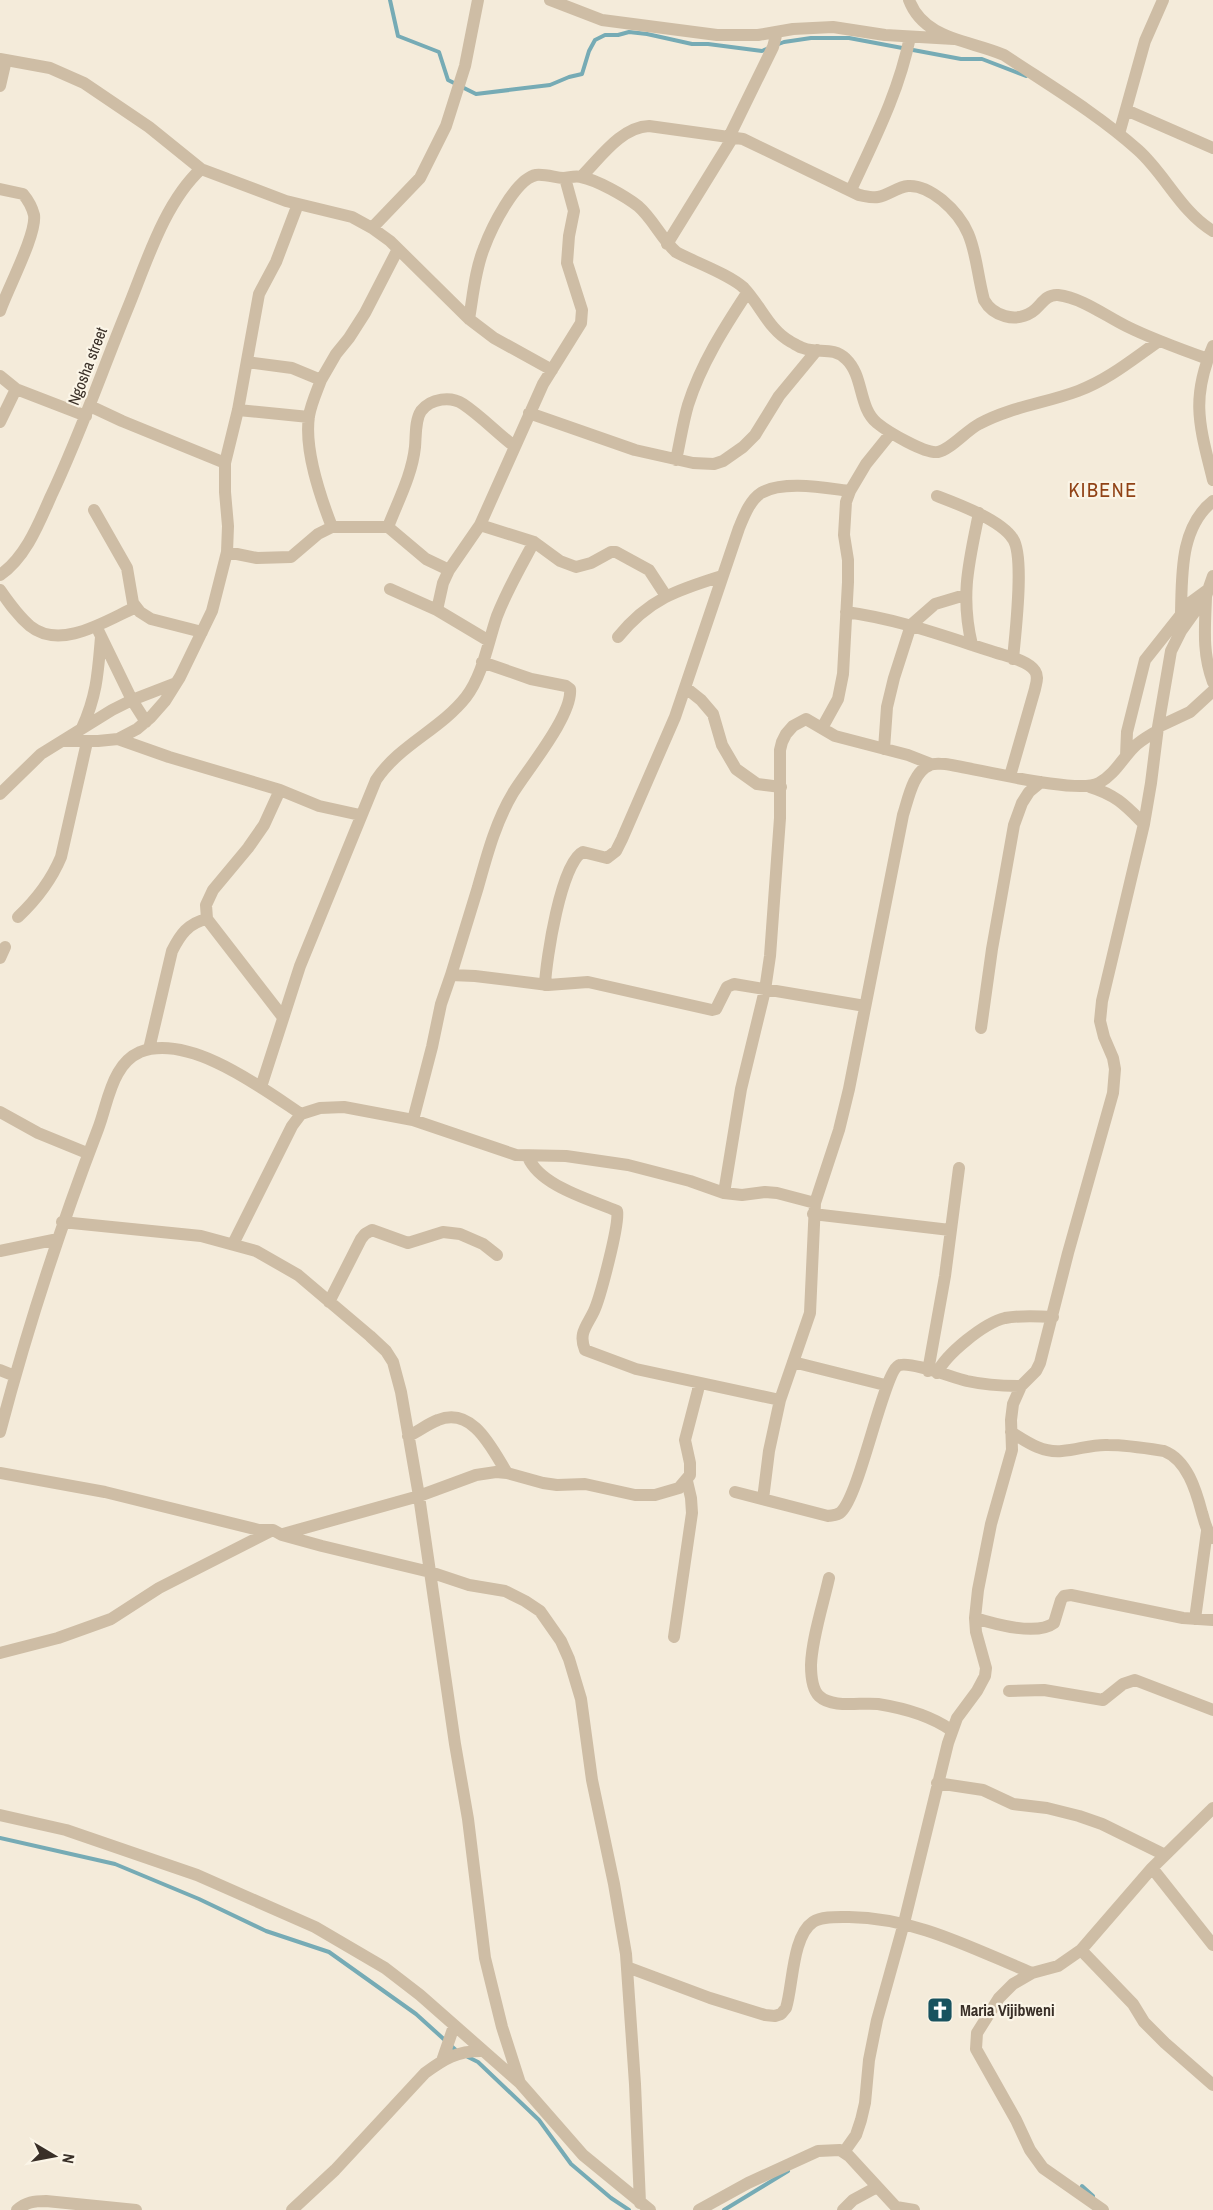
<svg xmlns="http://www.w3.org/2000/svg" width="1213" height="2210" viewBox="0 0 1213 2210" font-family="'Archivo Narrow',sans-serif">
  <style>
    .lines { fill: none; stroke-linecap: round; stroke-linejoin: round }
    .stream { stroke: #76abb5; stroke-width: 4 }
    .minor { stroke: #cebda5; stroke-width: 12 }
    .labels { text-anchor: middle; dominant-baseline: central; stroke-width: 4.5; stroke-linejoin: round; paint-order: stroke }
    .street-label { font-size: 16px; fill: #392f27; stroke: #fbf5e7 }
    .poi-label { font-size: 16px; font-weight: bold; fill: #392f27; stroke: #fbf5e7; text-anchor: start }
    .quarter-label { font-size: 20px; letter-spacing: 1.5px; fill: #914317; stroke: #fbf5e7 }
  </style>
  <rect width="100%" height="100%" fill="#f4ebda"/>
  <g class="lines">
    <!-- stream -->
    <path class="stream" d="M 390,0 L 398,36 L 439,52 L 448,80 L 476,94 L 550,85 L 569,77 L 582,74 L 589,51 L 595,40 L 605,35 L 618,35 L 629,32 L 647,34 L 692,44 L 708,44 L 762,51 L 769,48
      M 776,45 L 784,42 L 811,38 L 849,38 L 961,59 L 982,59 L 1026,76
      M 0,1838 L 115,1864 L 199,1899 L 266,1931 L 329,1952 L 416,2014 L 458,2052
      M 468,2057 L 478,2062 L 539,2120 L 571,2164 L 611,2198 L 629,2210
      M 1082,2186 L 1093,2196
      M 724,2210 L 788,2171"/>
    <!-- minor -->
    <path class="minor" d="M 550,0 L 602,20 L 717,35 L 758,35 L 793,29 L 833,27 L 885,35 L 954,39
      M 909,0 C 924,40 970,40 1004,55 C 1049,85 1098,114 1138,150 C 1165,174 1181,212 1213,231
      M 0,59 L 50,68 L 84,83 L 149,127 L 201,169 L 286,201 L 352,217 L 372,228 L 390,241 L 469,319 L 494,338 L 552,370
      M 0,86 L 6,60
      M 1126,110 L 1213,148
      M 1119,134 L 1145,41 L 1163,0
      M 729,137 L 773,47 L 777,32
      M 581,177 C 600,158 621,127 649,126 L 743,139 L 859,195 C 865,196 872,198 878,197 C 889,195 897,187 908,186 C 921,185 932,192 942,200 C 978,230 973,258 984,300 C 993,316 1015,323 1032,312 C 1041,306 1045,294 1058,295 C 1082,298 1104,315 1126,326 C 1152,339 1180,349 1208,359
      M 0,189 L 23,194 C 28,200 32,207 34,215 C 37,234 7,290 0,311
      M 851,190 C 874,140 899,92 910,37
      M 372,228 L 420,178 L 446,126 L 465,66 L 478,0
      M 667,244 L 733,137
      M 469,319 C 473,296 475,270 484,248 C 491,229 515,179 536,175 C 544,174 554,177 563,178 C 569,178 575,175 581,177 C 597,180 625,196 638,206 C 653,219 661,238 676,252 C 694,262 729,274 744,288 C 761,306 769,330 791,342 C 795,344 799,347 803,348 C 818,354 833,346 846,359 C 864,376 858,407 877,423 C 888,432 925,454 938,452 C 950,450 967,430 979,424 C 1010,407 1046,403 1078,391 C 1108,380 1133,359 1159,341
      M 1213,346 C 1190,400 1200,427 1213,480
      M 247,362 L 292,368 L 321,380 L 336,354 L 349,338 L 365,313 L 398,249
      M 0,376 L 16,389 L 86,416
      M 321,380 C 317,391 311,404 309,416 C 304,450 320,496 332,527
      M 90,406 L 122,421 L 225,463
      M 238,410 L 309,417
      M 529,413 L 635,450 L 693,463 L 714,464 L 723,461 L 743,447 L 755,435 L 779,396 L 817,350
      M 0,422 L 16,389
      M 676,460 C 680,442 683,422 688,405 C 701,364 724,328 747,293
      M 937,496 C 958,504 1001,520 1013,539 C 1025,557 1015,635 1013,659
      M 94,510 L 127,568 L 133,603 L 140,612 L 151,619 L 202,632
      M 480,525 L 534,542 L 560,561 L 576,567 L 591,563 L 611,552 L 616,552 L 649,570 L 666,596
      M 388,527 C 398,501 412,475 415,447 C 416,436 415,420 421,411 C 431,398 451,396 463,404 C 481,416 497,433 514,446
      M 227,552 L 257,558 L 291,557 L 318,534 L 332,527 L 388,527 L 426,559 L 449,570
      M 0,575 C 26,557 39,523 51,496 C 80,435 102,371 127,310 C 146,264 164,203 201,169
      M 390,589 L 437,610 L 489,641
      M 0,590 C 9,603 18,616 30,626 C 61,651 107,620 136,607
      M 1206,597 C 1205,627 1202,653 1213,682
      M 437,610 L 443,583 L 449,570 L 480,525 L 543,384 L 581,323 L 582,310 L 567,263 L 569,236 L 574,211 L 565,178
      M 846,612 C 898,619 944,636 994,652 C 1005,656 1028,660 1035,671 C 1039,677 1036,683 1035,689 L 1010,776
      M 1181,613 C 1182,574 1180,527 1213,501
      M 97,628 L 132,700 L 146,722
      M 618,637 C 649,599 677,590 722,576
      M 972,645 C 960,595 969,562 979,513
      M 686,688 L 701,700 L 713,714 L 722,745 L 736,769 L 757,784 L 781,787
      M 1158,727 L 1190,712 L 1213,691
      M 82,728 C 97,695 98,672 101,637
      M 822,728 L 838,699 L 843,674 L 848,582 L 848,560 L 844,535 L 846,502 L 850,491 L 866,464 L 891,433
      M 118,739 L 169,757 L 280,790 L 319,806 L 360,815
      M 62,741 L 98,741 L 118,739 L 137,729 L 150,718 L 165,701 L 180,677 L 212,611 L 227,552 L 228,526 L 225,492 L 225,463 L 238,410 L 259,294 L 276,262 L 298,204
      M 884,749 L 887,707 L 894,678 L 911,625 L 935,604 L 965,595
      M 1126,756 L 1127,732 L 1145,660 L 1191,602 L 1206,591
      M 1090,787 C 1116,795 1125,805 1144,824
      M 280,790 L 264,825 L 248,848 L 213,890 L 206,905 L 207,919 L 282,1016
      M 0,794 L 41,754 L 112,710 L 132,700 L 176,683
      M 18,917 C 37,899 51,881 61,857 L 87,742
      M 0,958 L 5,947
      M 451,975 C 460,946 469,916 478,887 C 487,855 496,821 513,793 C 527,770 573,715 570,689 L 566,686 L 531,679 L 482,662
      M 545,985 C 546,960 561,862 583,852 L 607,858 L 616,851 L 622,839 L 675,717 L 739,528 C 744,516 750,500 761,493 C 784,480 825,488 850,491
      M 981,1028 L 992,949 L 1014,825 L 1022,803 L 1029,792 L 1041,782
      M 149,1049 L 172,951 C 180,935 188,923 207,919
      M 261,1087 L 300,966 L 376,780 C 399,745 440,730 466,697 C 483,675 488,642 497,616 C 507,590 521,566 534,542
      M 0,1112 L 38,1133 L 87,1153
      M 413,1120 L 432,1047 L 441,1004 L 451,975 L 475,976 L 548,985 L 588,982 L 712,1010 L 716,1009 L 727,987 L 734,984 L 865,1006
      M 528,1157 C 540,1186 589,1199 617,1211 C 620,1223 600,1298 594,1311 C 587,1326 578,1333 585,1350 L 636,1369 L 780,1400
      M 724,1193 L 741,1089 L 765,990 L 770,956 L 780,818 L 780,750 L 782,742 L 786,734 L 793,726 L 806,719 L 835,736 L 908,755 L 931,764
      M 813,1214 L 950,1230
      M 62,1222 L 201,1236 L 256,1251 L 298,1275 L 370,1336 L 386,1351 L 393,1362 L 401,1392 L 419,1496 L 455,1744 L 468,1819 L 485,1958 L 502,2027 L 520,2083
      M 233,1244 L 292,1126 L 301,1114 L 320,1108 L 344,1107 L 413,1120 L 516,1155 L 566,1156 L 628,1165 L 690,1181 L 724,1193 L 742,1195 L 765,1192 L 777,1193 L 815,1203
      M 0,1251 L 58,1239
      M 329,1302 L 361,1239 L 365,1234 L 372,1230 L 408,1243 L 443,1232 L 460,1234 L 483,1244 L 497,1255
      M 793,1362 L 885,1385
      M 0,1370 L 15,1376
      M 928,1371 L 945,1276 L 959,1168
      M 937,1373 C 946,1354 984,1323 1005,1318 C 1021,1315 1037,1316 1053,1317
      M 0,1432 C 27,1329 60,1228 98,1129 C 105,1111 108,1090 118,1073 C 123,1064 131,1056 140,1052 C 189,1033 262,1088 301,1114
      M 1011,1432 C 1027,1442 1042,1453 1062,1451 C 1078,1450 1092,1444 1108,1445 C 1127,1445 1145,1448 1164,1451 C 1187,1460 1196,1490 1202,1513 C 1205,1522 1206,1531 1213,1538
      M 408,1436 C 418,1432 427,1424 438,1420 C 473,1406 492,1449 507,1473
      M 0,1473 L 105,1492 L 259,1530 L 273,1530 L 282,1535 L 322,1546 L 430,1572 L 469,1585 L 505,1591 L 525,1601 L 540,1611 L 561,1641 L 569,1659 L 581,1699 L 592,1780 L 614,1884 L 626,1954 L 635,2084 L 640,2203
      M 735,1492 L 828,1516 C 832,1515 837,1516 841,1512 C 861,1493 884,1368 900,1365 C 913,1362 951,1377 967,1381 C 985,1385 1003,1386 1021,1386
      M 763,1499 L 769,1451 L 780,1400 L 810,1313 L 815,1203 L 839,1130 L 849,1089 L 903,815 C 908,800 913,771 930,765 C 934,763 940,764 945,764 C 975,768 1077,795 1099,783 C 1115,774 1122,759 1134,747 C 1141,740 1149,736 1157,731
      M 283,1534 L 419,1496 L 476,1475 L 496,1472 L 507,1473 L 543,1483 L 557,1485 L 585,1484 L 635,1495 L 655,1495 L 679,1488 L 690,1475 L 690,1463 L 685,1440 L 698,1390 L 698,1383
      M 829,1578 C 823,1605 812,1638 811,1665 C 811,1674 812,1689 819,1696 C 833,1709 860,1702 878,1704 C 903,1708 931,1716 951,1730
      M 975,1618 C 994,1624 1037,1636 1054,1623 L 1061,1600 L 1064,1596 L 1071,1595 L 1183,1618 L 1213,1620
      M 1195,1619 L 1207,1531
      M 674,1637 L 692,1513 L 691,1498 L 687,1481
      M 0,1653 L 58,1638 L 111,1619 L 159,1588 L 269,1532
      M 1009,1691 L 1044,1690 L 1103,1700 L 1123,1684 L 1135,1680 L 1213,1710
      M 937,1783 L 983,1790 L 1013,1804 L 1047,1808 L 1079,1816 L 1102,1824 L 1165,1855
      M 0,1815 L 66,1830 L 197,1875 L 315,1927 L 385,1968 L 420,1995 L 520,2083 L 583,2155 L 650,2210
      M 1152,1868 L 1213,1945
      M 1081,1950 L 1133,2004 L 1144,2022 L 1165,2043 L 1213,2085
      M 627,1967 L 710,1998 L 765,2015 L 775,2016 L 781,2014 L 786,2008 C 793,1986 792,1936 813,1922 C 822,1916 838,1917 849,1917 C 916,1918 971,1948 1032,1973
      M 442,2061 L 454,2026
      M 844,2152 L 856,2135 L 861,2120 L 865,2103 L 869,2060 L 877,2020 L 904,1923 L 948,1743 L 957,1718 L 977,1691 L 985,1676 L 986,1668 L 976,1632 L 975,1618 L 978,1590 L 991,1524 L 1012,1450 L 1011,1420 L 1013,1404 L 1021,1386 L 1036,1371 L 1040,1363 L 1068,1253 L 1113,1093 L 1115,1069 L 1113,1058 L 1104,1037 L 1100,1021 L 1102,1001 L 1144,824 L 1151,783 L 1158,727 L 1171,651 L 1181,631 L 1206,596 L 1213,576
      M 17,2210 C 26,2202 34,2201 46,2201 L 136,2210
      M 292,2210 L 335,2170 L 425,2073 C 444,2059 457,2051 481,2051
      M 699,2210 L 748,2183 L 818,2151 L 840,2150 L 849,2156 L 896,2207 L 914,2210
      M 843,2210 L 853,2200 L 877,2187
      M 1103,2210 L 1043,2168 L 1030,2150 L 1016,2120 L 976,2049 L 977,2033 L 999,1998 L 1013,1984 L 1032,1973 L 1058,1966 L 1081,1950 L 1152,1868 L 1213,1808"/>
  </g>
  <!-- icons -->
  <defs>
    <symbol id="church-square" viewBox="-11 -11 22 22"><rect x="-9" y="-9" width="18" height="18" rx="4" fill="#18525f" stroke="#fbf5e7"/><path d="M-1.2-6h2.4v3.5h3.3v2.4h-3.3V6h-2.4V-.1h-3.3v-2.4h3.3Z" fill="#fff"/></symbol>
  </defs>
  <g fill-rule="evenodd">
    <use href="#church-square" x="925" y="1995" width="30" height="30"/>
  </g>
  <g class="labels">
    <!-- street labels -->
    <g class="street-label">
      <text transform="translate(87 366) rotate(-69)">Ngosha street</text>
    </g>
    <!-- poi labels -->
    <g class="poi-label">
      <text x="960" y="2010">Maria Vijibweni</text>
    </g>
    <!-- quarter labels -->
    <g class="quarter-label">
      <text x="1103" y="489">KIBENE</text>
    </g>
  </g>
  <!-- north arrow -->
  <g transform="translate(54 2156) rotate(100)" stroke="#fbf5e7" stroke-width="4.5" paint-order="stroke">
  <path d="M0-4.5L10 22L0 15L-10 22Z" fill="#392f27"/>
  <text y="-9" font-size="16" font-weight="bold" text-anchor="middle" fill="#392f27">N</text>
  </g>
</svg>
